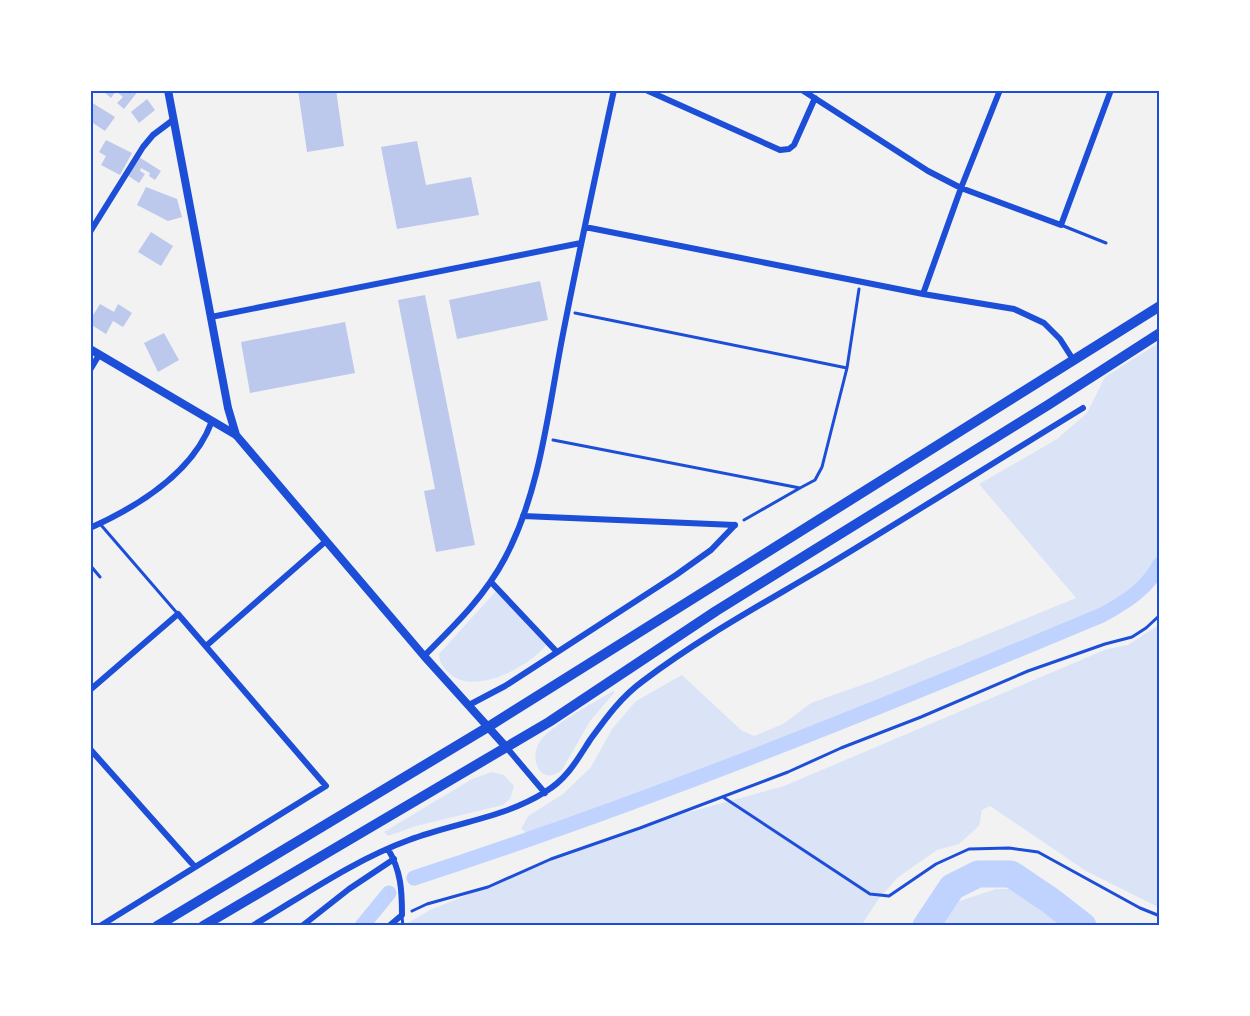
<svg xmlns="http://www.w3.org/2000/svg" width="1250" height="1016" viewBox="0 0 1250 1016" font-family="Merriweather,serif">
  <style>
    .green { fill: #dbe4f7 }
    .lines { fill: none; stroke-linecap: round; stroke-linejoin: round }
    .canal { stroke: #bfd3fe; stroke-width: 15 }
    .river { stroke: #bfd3fe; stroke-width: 27 }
    .building { fill: #bdc9ec }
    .path { stroke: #1d4ed8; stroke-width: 3 }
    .service { stroke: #1d4ed8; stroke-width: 3 }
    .minor { stroke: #1d4ed8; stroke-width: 6 }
    .tertiary { stroke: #1d4ed8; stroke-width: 8 }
    .primary { stroke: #1d4ed8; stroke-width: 10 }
    .neatline { fill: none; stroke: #1d4ed8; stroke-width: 2 }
  </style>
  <rect width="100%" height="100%" fill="#f2f2f2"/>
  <!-- green -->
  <path class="green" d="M 1160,342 L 1160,553 C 1144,589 1121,601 1087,618 L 711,769 L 529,834 L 521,829 L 528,816 L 563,794 L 591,767 L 612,729 L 636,701 L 682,675 L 741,730 L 754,736 L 783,724 L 811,703 L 873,681 L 1076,598 L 979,484 L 1057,439 L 1087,413 L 1105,377 Z
    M 496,591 L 546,645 C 529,667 475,696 450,674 C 444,668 439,663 439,654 Z
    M 1160,624 L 1160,908 L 1086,871 L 990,806 L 982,810 L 979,826 L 959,844 L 937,850 L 897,878 L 878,900 L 861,926 L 408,926 L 408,923 L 430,910 L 557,858 L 675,816 L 784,786 L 1107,649 L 1128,645 Z
    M 613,691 L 614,693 L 590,721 L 562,770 C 541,787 528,760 540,741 C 551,725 595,702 613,691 Z
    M 492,772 L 504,775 L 514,786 L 510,799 L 503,805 L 416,826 L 388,836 L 384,832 L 472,779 Z
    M 996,889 L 1018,889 L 1067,926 L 940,926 L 957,902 Z"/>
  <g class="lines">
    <!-- canal -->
    <path class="canal" d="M 414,878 C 648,802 875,710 1102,615 C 1126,602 1147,589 1160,564
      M 362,926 L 389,893"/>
    <!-- river -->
    <path class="river" d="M 926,926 L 952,887 L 978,874 L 1011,874 L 1051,901 L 1083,926"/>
  </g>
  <!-- building -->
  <path class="building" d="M 104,90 L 139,90 L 124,109 L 117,103 L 123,97 L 116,91 L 111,98 L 103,91 Z
    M 298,90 L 336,90 L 344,146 L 307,152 Z
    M 147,99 L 155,110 L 139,123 L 131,112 Z
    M 91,102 L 115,117 L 105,131 L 90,121 Z
    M 106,140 L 132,153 L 120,175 L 101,165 L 106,156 L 99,152 Z
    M 417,141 L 426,185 L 471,177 L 479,215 L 397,229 L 381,147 Z
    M 139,157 L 161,171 L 155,180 L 149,176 L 150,173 L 141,168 L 140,171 L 145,174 L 139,183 L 127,175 Z
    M 146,187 L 177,199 L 182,217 L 168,221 L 137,205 Z
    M 151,232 L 173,246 L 161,266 L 138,252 Z
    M 540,281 L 548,320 L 457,339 L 449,300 Z
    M 425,295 L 475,545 L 436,552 L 424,491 L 435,489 L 398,300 Z
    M 100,304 L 114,312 L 118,304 L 132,313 L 123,327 L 113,321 L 106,334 L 90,324 L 90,320 Z
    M 345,322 L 355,373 L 250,393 L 241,342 Z
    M 164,333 L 179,360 L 158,372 L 144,343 Z"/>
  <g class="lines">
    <!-- path -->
    <path class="path" d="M 575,313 L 847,368
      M 553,440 L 800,488 L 815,480 L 822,467 L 847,368 L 859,289
      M 744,520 L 800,488
      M 723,797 L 870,894 L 889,896 L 936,864 L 969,849 L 1009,848 L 1038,852 L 1140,908 L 1160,916
      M 412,911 L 427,904 L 488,887 L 551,859 L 640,828 L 788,772 L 841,748 L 921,717 L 1028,671 L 1105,644 L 1132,637 L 1146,628 L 1160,615"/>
    <!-- service -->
    <path class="service" d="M 1061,225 L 1106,243
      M 101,525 L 177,613
      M 90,565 L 100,577
      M 402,917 L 403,926"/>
    <!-- minor -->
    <path class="minor" d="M 646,90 L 780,150 L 789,149 L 794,145 L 815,98
      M 802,90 L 928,171 L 961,188 L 1061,225 L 1111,90
      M 90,91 L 93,90
      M 585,227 L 923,294 L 1014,309 L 1044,323 L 1060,339 L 1074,361
      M 90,232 L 143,147 L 153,135 L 173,120
      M 923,294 L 961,188 L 1000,90
      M 211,317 L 581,243
      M 90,370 L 99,355
      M 523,516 L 735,525
      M 90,528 C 139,506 193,473 212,421
      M 491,582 L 557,652
      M 206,646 L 326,541
      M 424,656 C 455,625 485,596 505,558 C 540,492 548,412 562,339 C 578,256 596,173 614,90
      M 90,690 L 178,614 L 326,786 L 100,926
      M 469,705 L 505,686 L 676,575 L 711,550 L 735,525
      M 507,748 L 545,793
      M 90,749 L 195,867
      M 388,849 C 401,871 402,890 402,915 L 389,926
      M 252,926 C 303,896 354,860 409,840 C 454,823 504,818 545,792 C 567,779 577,760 590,740 C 606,718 621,697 643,681 C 701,637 766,602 828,565 C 914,513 998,460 1083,408
      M 302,926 L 349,889 L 394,859"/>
    <!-- tertiary -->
    <path class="tertiary" d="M 168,90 L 228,408 L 236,435
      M 90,349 L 236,435 L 424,656 L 507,748"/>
    <!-- primary -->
    <path class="primary" d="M 157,926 L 488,727 L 1160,306
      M 203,926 L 549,722 L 716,611 L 1048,405 L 1160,333"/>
  </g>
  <!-- border -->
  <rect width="1250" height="1016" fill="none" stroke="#ffffff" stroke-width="183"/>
  <rect x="92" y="92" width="1066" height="832" class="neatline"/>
</svg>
